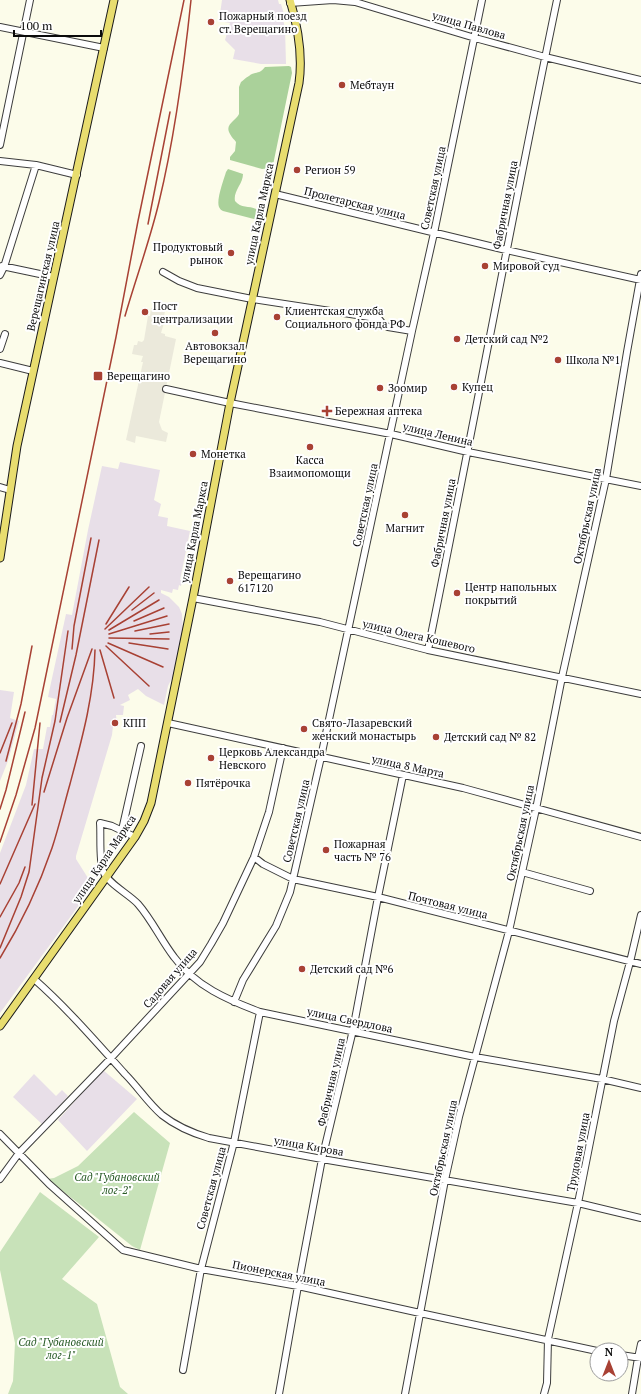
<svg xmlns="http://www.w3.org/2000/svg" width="641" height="1394" viewBox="0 0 641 1394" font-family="'PT Serif',serif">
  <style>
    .industrial { fill: #e8dfe8 }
    .green { fill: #c8e2b9 }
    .forest { fill: #aad19a }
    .plaza { fill: #ebe9db }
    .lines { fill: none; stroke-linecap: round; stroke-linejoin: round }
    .minor-casing { stroke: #3d3d3d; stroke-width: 8 }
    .major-casing { stroke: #1b1b1b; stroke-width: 9 }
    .minor { stroke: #fff; stroke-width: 6 }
    .major { stroke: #e8dd6f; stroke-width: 7 }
    .rail { stroke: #a84134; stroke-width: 1.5 }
    .poi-dot { fill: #a84134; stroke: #fff; stroke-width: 1.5 }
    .labels { text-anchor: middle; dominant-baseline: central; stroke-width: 4; stroke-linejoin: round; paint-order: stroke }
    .poi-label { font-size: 11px; fill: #0a0a0a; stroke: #fff; text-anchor: start }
    .street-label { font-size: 11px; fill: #0a0a0a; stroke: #fff }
    .park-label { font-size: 11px; font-style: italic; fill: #265924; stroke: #fff }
  </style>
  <rect width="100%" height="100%" fill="#fcfcea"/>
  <!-- industrial -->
  <path class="industrial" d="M 222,0 L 278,0 L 279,4 L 281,4 L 284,14 L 282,15 L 285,28 L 286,64 L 261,64 L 233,59 L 235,50 L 225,40 L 230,23 L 219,21 Z
    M 120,462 L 160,470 L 154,500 L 161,504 L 158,516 L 168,518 L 167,526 L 190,531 L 180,580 L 182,580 L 181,586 L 179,585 L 178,590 L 173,589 L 172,593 L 161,590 L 161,593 L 169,597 L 179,607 L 182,614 L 183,631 L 174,674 L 168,686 L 164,705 L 146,696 L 138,689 L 128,695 L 130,700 L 120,705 L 124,706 L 123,715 L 116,715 L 117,725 L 113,726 L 112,735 L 76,856 L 76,859 L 93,886 L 0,1013 L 0,853 L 26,785 L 34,749 L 43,749 L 47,727 L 50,727 L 52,715 L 53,715 L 56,699 L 48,697 L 49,692 L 66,614 L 72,615 L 88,530 L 102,466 L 118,469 Z
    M 0,690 L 14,692 L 10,718 L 19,721 L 8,761 L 0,781 Z
    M 103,1070 L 137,1099 L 87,1151 L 58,1120 Z
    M 34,1074 L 56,1096 L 62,1090 L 68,1096 L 43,1125 L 13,1097 Z"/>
  <!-- green -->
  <path class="green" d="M 134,1112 L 170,1143 L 140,1250 L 132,1246 L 82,1206 L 47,1179 L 54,1178 L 78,1166 Z
    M 40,1192 L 99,1237 L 62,1279 L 97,1304 L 120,1387 L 128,1394 L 8,1394 L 13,1381 L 15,1343 L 0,1270 L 0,1252 Z"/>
  <!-- forest -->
  <path class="forest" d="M 289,66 L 291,67 L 292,73 L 273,165 L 271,168 L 262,169 L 230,160 L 230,157 L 235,151 L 236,142 C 234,139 232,138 230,134 C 224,124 236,121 239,114 L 239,87 L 241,82 C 244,80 245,78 249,76 C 255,71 259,75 265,67 Z
    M 228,169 L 243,174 C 243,184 233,191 235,201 C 242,210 253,204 260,212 L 258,217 L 254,219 L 223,211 C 221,210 220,209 219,207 C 216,200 224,179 226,172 Z"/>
  <!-- plaza -->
  <path class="plaza" d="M 151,308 L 165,311 L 163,322 L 164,323 L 161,333 L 165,334 L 165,336 L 176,339 L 159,422 L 162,430 L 168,433 L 166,442 L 136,436 L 135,443 L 126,440 L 143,362 L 141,362 L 143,356 L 132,354 L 134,345 L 137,345 L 138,341 L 142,342 L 144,340 L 148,316 L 150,316 Z"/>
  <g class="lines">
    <defs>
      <path id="minor" d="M 290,3 L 333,0 L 355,2 L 475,38 L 545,57 L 641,80
        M 0,27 L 104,48
        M 0,145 L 30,0
        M 0,161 L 36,165 L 77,175
        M 275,194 L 506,250 L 641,280
        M 2,266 L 54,277
        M 163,272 L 179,281 L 197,288 L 252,299 L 376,318 L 379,319 L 383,324 L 388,327 L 412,331
        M 0,275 L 4,267 L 36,165
        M 0,349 L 5,334
        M 0,363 L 33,371
        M 166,389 L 230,403 L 391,434 L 468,452 L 641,486
        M 0,487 L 10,490
        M 193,598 L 320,622 L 428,650 L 641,694
        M 428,650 C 472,434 512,216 557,0
        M 168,723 L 463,788 L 641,837
        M 122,830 L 141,746
        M 135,837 L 112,826 L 100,823 C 101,835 99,861 103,871 C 108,884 129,894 138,904 C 152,920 161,940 174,957 C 195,986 228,1000 260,1012 L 475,1057 L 602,1079 L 641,1088
        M 254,857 L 263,864 L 293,879 L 378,897 L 641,964
        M 522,872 L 590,891
        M 34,979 C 67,1008 96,1042 125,1074 C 138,1087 148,1103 162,1115 C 176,1126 192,1133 209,1138 L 322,1159 L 578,1203 L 641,1218
        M 234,1002 L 243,980 L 276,926 L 290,892 L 321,757 L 412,331 L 434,233 L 482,0
        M 0,1134 L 49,1184 L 123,1250 L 201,1269 L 298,1286 L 420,1313 L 597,1351
        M 0,1179 L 19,1153 L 111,1058 L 200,962 L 211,944 L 223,923 L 254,857 L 269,812 L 283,748
        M 621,1355 L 641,1358
        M 183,1370 L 201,1269 L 234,1142 L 260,1012
        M 279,1394 L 298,1286 L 322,1159 L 353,1030 L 378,897 L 403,775
        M 405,1394 L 445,1180 L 459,1117 L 509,931 L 536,809 L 562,677 L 606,479 L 627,352 L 641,274
        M 544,1394 L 547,1383 L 548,1339 L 578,1203 L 614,1021 L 630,962 L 641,915
        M 632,1394 L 638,1358 L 641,1344"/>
      <path id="major" d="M 0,558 L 17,446 L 114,0
        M 0,1026 L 135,837 L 144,821 L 151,803 L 193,598 L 230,403 L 299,83 C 303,55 298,27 290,0"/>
    </defs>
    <!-- minor casing -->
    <use href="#minor" class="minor-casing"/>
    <!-- major casing -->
    <use href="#major" class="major-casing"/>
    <!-- minor -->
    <use href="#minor" class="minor"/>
    <!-- major -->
    <use href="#major" class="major"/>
    <!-- rail -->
    <path class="rail" d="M 148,224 L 170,112
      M 125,316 C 136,278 150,240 159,202 C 175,136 184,67 191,0
      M 132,610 L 154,593
      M 134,621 L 164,608
      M 106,624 L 129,587
      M 105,629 L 149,587
      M 109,630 L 159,600
      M 135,631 L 169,624
      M 109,634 L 167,616
      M 150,634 L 169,632
      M 109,638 L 169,639
      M 108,643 L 163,667
      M 129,643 L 168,649
      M 106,646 L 149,686
      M 72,649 L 74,626 L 91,538
      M 100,650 L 114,698
      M 60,722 L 76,655 L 99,540
      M 0,753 L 12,723
      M 6,761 L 21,704 L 32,646
      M 44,792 L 67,718 L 92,649
      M 32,805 L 40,723
      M 0,809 L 6,790 L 25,712
      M 0,842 L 16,795 L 35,728 L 116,337 L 138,221 L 184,0
      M 0,884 L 35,804
      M 0,917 L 19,883 L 25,867
      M 0,948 L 21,897 L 29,872 L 42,778 L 55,721 L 68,631
      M 0,958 C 21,924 39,886 52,848 C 59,827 64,805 70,784 C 82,739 94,696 95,650"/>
  </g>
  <!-- markers -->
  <g class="poi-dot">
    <circle cx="211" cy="22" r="4"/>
    <circle cx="342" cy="85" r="4"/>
    <circle cx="297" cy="170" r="4"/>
    <circle cx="231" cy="253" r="4"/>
    <circle cx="485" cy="266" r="4"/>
    <circle cx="145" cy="312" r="4"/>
    <circle cx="277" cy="317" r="4"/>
    <circle cx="215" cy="333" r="4"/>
    <circle cx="457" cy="339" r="4"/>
    <circle cx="558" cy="360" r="4"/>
    <rect x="93" y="371" width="10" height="10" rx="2"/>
    <circle cx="454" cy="387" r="4"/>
    <circle cx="380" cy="388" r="4"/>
    <path d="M325 405h4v4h4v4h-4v4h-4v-4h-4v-4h4z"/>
    <circle cx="310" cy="447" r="4"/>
    <circle cx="193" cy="454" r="4"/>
    <circle cx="405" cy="515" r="4"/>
    <circle cx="230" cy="581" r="4"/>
    <circle cx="457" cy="593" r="4"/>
    <circle cx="115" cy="723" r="4"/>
    <circle cx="304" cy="729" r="4"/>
    <circle cx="436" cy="737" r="4"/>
    <circle cx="211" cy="758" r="4"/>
    <circle cx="188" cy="783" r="4"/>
    <circle cx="326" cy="850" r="4"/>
    <circle cx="302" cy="969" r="4"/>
  </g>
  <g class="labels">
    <!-- poi labels -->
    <g class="poi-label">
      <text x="219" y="16">Пожарный поезд<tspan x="219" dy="13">ст. Верещагино</tspan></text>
      <text x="350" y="85">Мебтаун</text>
      <text x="305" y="170">Регион 59</text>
      <text x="223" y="247" text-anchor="end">Продуктовый<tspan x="223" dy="13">рынок</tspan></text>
      <text x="493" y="266">Мировой суд</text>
      <text x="153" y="306">Пост<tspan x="153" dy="13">централизации</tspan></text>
      <text x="285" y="311">Клиентская служба<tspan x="285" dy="13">Социального фонда РФ</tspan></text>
      <text x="465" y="339">Детский сад №2</text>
      <text x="215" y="346" text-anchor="middle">Автовокзал<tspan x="215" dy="13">Верещагино</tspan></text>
      <text x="566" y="360">Школа №1</text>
      <text x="107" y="376">Верещагино</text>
      <text x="462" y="387">Купец</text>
      <text x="388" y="388">Зоомир</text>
      <text x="335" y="411">Бережная аптека</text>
      <text x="201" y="454">Монетка</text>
      <text x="310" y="460" text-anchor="middle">Касса<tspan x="310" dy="13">Взаимопомощи</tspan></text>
      <text x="405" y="528" text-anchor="middle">Магнит</text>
      <text x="238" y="575">Верещагино<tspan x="238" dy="13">617120</tspan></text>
      <text x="465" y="587">Центр напольных<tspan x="465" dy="13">покрытий</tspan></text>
      <text x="123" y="723">КПП</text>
      <text x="312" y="723">Свято-Лазаревский<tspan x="312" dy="13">женский монастырь</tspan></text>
      <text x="444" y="737">Детский сад № 82</text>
      <text x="219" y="752">Церковь Александра<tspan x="219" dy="13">Невского</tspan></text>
      <text x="196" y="783">Пятёрочка</text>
      <text x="334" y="844">Пожарная<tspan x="334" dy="13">часть № 76</tspan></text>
      <text x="310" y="969">Детский сад №6</text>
    </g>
    <!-- street labels -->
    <g class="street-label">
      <text transform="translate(469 25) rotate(16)">улица Павлова</text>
      <text transform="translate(433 188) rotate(-78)">Советская улица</text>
      <text transform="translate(355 203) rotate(14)">Пролетарская улица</text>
      <text transform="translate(505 205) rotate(-79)">Фабричная улица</text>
      <text transform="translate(259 214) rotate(-78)">улица Карла Маркса</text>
      <text transform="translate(43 276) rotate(-77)">Верещагинская улица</text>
      <text transform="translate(438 434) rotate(13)">улица Ленина</text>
      <text transform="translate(365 505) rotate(-78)">Советская улица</text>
      <text transform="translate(587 516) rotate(-78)">Октябрьская улица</text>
      <text transform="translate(443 523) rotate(-79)">Фабричная улица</text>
      <text transform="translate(194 532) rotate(-79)">улица Карла Маркса</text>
      <text transform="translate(419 636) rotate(13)">улица Олега Кошевого</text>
      <text transform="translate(408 766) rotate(12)">улица 8 Марта</text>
      <text transform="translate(296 821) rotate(-77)">Советская улица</text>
      <text transform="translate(520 833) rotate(-78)">Октябрьская улица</text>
      <text transform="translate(104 859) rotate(-56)">улица Карла Маркса</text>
      <text transform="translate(448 905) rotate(14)">Почтовая улица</text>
      <text transform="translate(170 978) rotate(-49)">Садовая улица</text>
      <text transform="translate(350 1020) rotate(12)">улица Свердлова</text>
      <text transform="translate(331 1082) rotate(-77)">Фабричная улица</text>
      <text transform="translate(309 1146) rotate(10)">улица Кирова</text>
      <text transform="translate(443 1148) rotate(-78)">Октябрьская улица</text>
      <text transform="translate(578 1152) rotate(-79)">Трудовая улица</text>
      <text transform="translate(211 1188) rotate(-75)">Советская улица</text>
      <text transform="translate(279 1273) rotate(11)">Пионерская улица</text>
    </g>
    <!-- park labels -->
    <g class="park-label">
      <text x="117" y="1177">Сад "Губановский<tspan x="117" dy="13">лог-2"</tspan></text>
      <text x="61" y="1342">Сад "Губановский<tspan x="61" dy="13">лог-1"</tspan></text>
    </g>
  </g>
  <!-- north arrow -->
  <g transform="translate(609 1362)"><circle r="19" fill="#ffffff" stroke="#9d9d9d"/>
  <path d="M0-3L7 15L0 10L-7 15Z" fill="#a84134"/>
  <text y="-6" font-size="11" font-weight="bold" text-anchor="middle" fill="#0a0a0a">N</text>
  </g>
  <!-- scale -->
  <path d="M14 30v6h87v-6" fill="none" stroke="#0a0a0a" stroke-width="2"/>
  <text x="20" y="30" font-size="12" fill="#0a0a0a" stroke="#ffffff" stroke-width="3" paint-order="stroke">100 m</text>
</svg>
